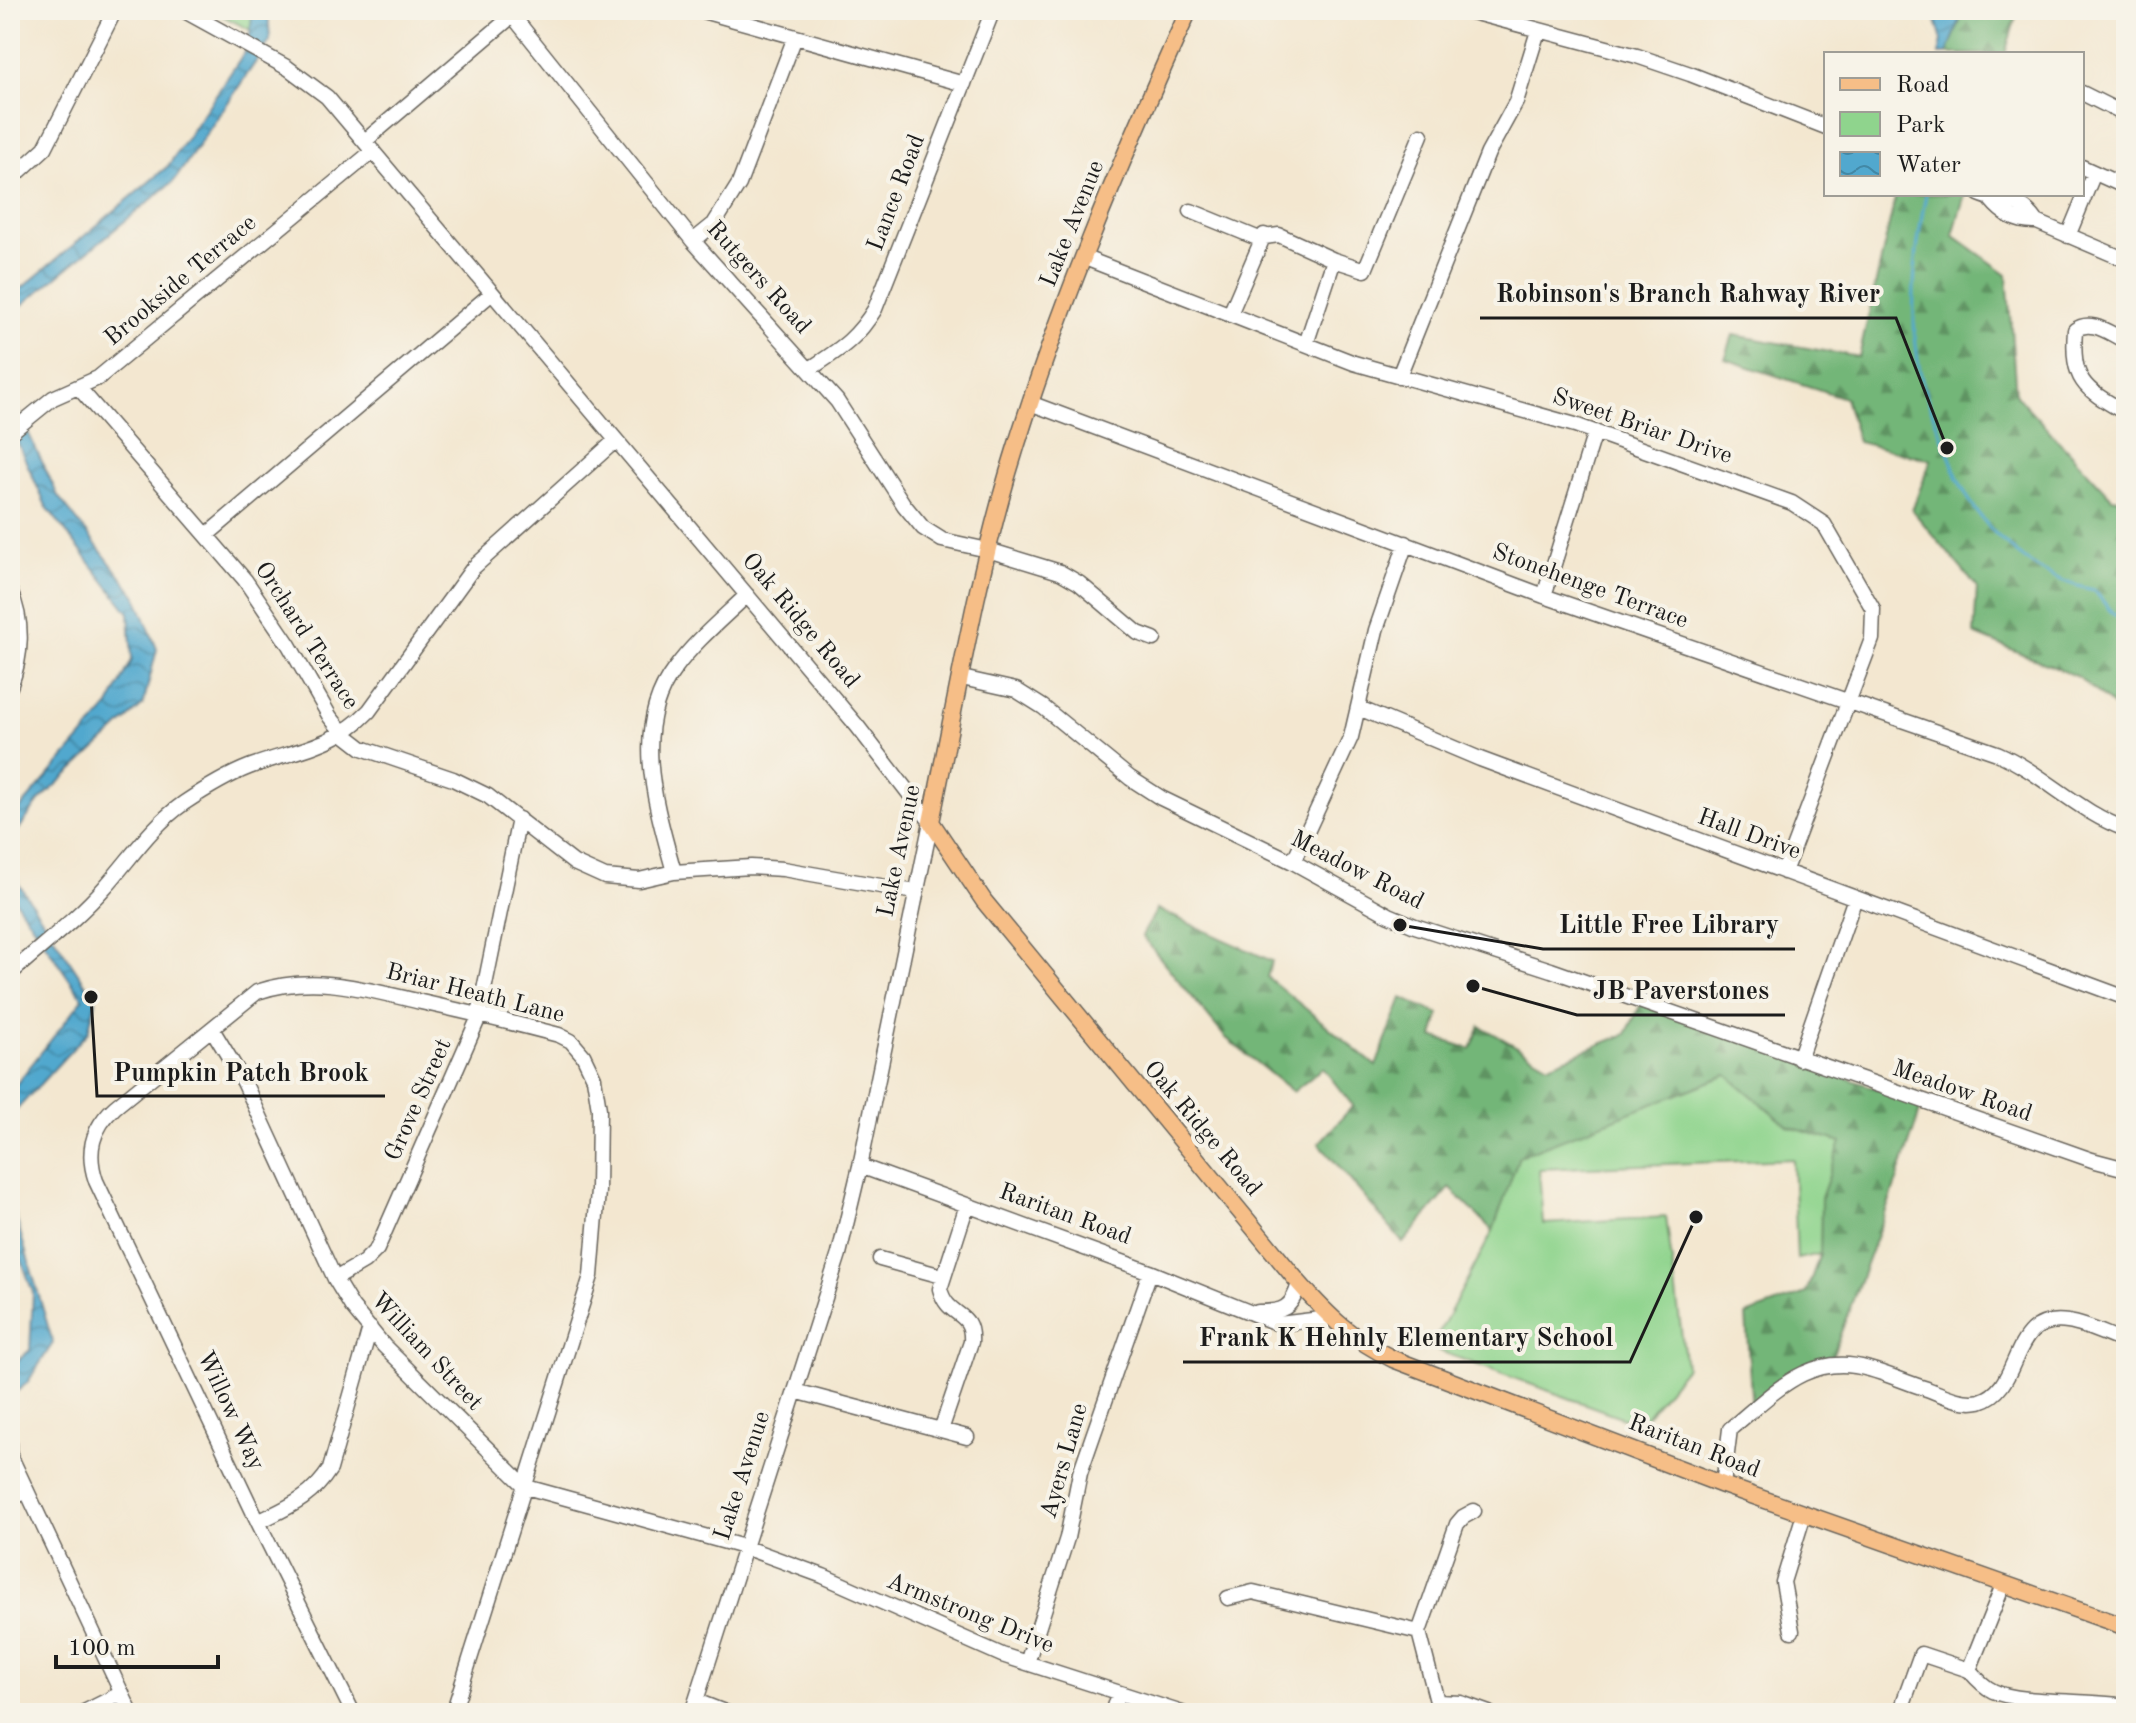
<svg xmlns="http://www.w3.org/2000/svg" width="2136" height="1723" viewBox="0 0 2136 1723" font-family="'Old Standard TT',serif">
  <style>
    .forest { fill: url(#forest-firs); stroke: #48694a; stroke-width: 2 }
    .park { fill: #8fd48d; stroke: #567854; stroke-width: 2 }
    .water { fill: url(#water-waves); stroke: #366275; stroke-width: 2 }
    .lines { fill: none; stroke-linecap: round; stroke-linejoin: round }
    .stream { stroke: #51a8ce; stroke-width: 3 }
    .minor-casing { stroke: #67635b; stroke-width: 17 }
    .major-casing { stroke: #67635b; stroke-width: 19 }
    .minor { stroke: #fff; stroke-width: 14 }
    .major { stroke: #f6be87; stroke-width: 16 }
    .labels { text-anchor: middle; dominant-baseline: central; stroke-width: 8; stroke-linejoin: round; paint-order: stroke }
    .street-label { font-size: 24px; fill: #1c1c1c; stroke: #f7f3e8 }
    .leader { fill: none; stroke: #1c1c1c; stroke-width: 3 }
    .callout-dot { fill: #1c1c1c; stroke: #f7f3e8; stroke-width: 3 }
    .callout-label { font-size: 26px; text-anchor: middle; font-weight: bold; fill: #1c1c1c; stroke: #f7f3e8; stroke-width: 8; stroke-linejoin: round; paint-order: stroke }
  </style>
  <defs>
    <pattern id="forest-firs" width="22" height="20" patternUnits="userSpaceOnUse" patternTransform="scale(2)"><rect width="22" height="20" fill="#73b678"/><path d="M5 1l3.5 6h-7zM16 11l3.5 6h-7z" fill="#5e9362"/></pattern>
    <pattern id="water-waves" width="16" height="10" patternUnits="userSpaceOnUse" patternTransform="scale(2)"><rect width="16" height="10" fill="#51a8ce"/><path d="M0 5q4-4 8 0t8 0" fill="none" stroke="#4288a6"/></pattern>
  </defs>
  <rect width="100%" height="100%" fill="#f7f3e8"/>
  <filter id="ink" filterUnits="userSpaceOnUse"><feTurbulence type="fractalNoise" baseFrequency=".0125" numOctaves="2"/><feDisplacementMap in="SourceGraphic" scale="16" xChannelSelector="R" yChannelSelector="G"/><feConvolveMatrix kernelMatrix="1 2 1 2 8 2 1 2 1" color-interpolation-filters="sRGB"/></filter>
  <filter id="wash" filterUnits="userSpaceOnUse"><feTurbulence type="fractalNoise" baseFrequency=".006" numOctaves="4" result="noise"/><feDisplacementMap in="SourceGraphic" scale="32" xChannelSelector="R" yChannelSelector="G"/><feGaussianBlur stdDeviation="1.8" result="paint"/><feColorMatrix in="noise" values="0 0 0 0 0 0 0 0 0 0 0 0 0 0 0 0 0 1.4 0 .05"/><feComposite in="paint" operator="in"/></filter>
  <g filter="url(#wash)">
    <rect width="100%" height="100%" fill="#f3e7d0"/>
    <!-- forest -->
    <path class="forest" d="M 1955,10 L 2018,10 L 2005,54 L 1947,54 L 1960,21 Z
      M 1896,194 L 1965,194 L 1953,235 L 2007,274 L 2016,395 L 2112,498 L 2126,500 L 2126,717 L 2078,677 L 1974,634 L 1977,587 L 1912,510 L 1931,460 L 1858,442 L 1845,398 L 1725,359 L 1733,335 L 1859,357 Z
      M 1157,909 L 1272,961 L 1267,977 L 1376,1066 L 1402,998 L 1439,1014 L 1433,1037 L 1471,1049 L 1480,1026 L 1549,1065 L 1626,1034 L 1641,1004 L 1922,1105 L 1897,1181 L 1831,1359 L 1752,1411 L 1746,1315 L 1806,1293 L 1820,1254 L 1821,1198 L 1840,1142 L 1789,1127 L 1727,1075 L 1520,1156 L 1493,1231 L 1450,1188 L 1403,1243 L 1319,1143 L 1353,1106 L 1323,1068 L 1293,1092 L 1225,1037 L 1142,936 Z"/>
    <!-- park -->
    <path class="park" d="M 211,10 L 253,10 L 252,31 Z
      M 1727,1075 L 1789,1127 L 1841,1142 L 1821,1198 L 1820,1254 L 1797,1259 L 1793,1159 L 1539,1169 L 1543,1224 L 1666,1217 L 1686,1367 L 1640,1424 L 1431,1348 L 1493,1231 L 1519,1156 Z"/>
    <!-- water -->
    <path class="water" d="M 253,10 L 268,10 L 270,41 L 174,181 L 10,315 L 10,298 L 168,166 L 248,47 Z
      M 1933,10 L 1955,10 L 1960,20 L 1947,54 L 1939,54 L 1942,41 Z
      M 10,394 L 58,496 L 136,596 L 157,649 L 143,705 L 39,801 L 12,839 L 18,883 L 96,1000 L 88,1032 L 10,1117 L 10,1092 L 83,999 L 10,893 L 10,820 L 109,706 L 132,660 L 129,613 L 46,506 L 10,426 Z
      M 10,1198 L 53,1343 L 27,1383 L 10,1397 L 10,1367 L 30,1350 L 33,1293 L 10,1226 Z"/>
    <g class="lines">
      <!-- stream -->
      <path class="stream" d="M 1926,194 C 1916,245 1910,294 1916,345 C 1919,379 1930,408 1943,439 C 1950,455 1955,474 1963,489 C 1989,538 2040,580 2094,590 L 2113,614 L 2126,620"/>
    </g>
  </g>
  <g filter="url(#ink)">
    <g class="lines">
      <defs>
        <path id="minor" d="M 183,10 L 288,68 L 327,97 L 858,727 L 931,822 L 860,1166 L 839,1254 L 692,1713
          M 508,10 L 693,241 L 837,401 L 904,505 L 923,528 L 942,540 L 988,550 L 1060,572 L 1079,583 L 1138,633 L 1154,639
          M 699,10 L 964,84
          M 1464,10 L 1637,56 L 1690,74 L 1826,127
          M 2082,93 L 2126,115
          M 365,141 L 512,16
          M 2082,167 L 2126,187
          M 10,180 L 45,148 L 115,10
          M 1979,194 C 2003,205 2019,195 2037,222
          M 1991,200 C 2003,215 2017,223 2037,222 L 2126,260
          M 1191,211 L 1257,238 L 1279,235 L 1334,260 L 1365,270 L 1421,135
          M 2068,236 L 2094,173
          M 693,241 L 714,224 L 739,184 L 795,37
          M 1085,258 L 1354,363 L 1575,425 L 1792,503 L 1824,524 L 1873,609 L 1872,639 L 1784,872
          M 1230,314 L 1264,235
          M 2126,341 C 2110,334 2091,318 2075,330 C 2071,383 2085,389 2126,413
          M 1306,344 L 1334,260
          M 810,369 C 840,349 856,340 875,309 L 993,10
          M 1399,376 L 1488,153 L 1516,102 L 1538,31
          M 79,388 L 245,580 L 289,645 L 330,717 L 344,734 L 362,748 L 453,779 L 488,796 L 574,863 L 605,877 L 639,880 L 674,872 L 751,867 L 783,869 L 915,892
          M 1030,403 L 1544,596 L 1997,753 C 2043,773 2079,813 2126,829
          M 10,433 L 53,398 L 98,378 L 373,151
          M 208,534 L 492,293
          M 10,591 C 24,622 22,656 10,687
          M 1544,596 L 1595,432
          M 962,678 L 1016,690 L 1043,707 L 1130,778 L 1161,798 L 1293,862 L 1389,915 L 1415,926 L 1551,970 L 2092,1160 L 2126,1169
          M 1359,708 L 1480,759 L 2126,998
          M 1293,862 L 1351,737 L 1376,630 L 1406,543
          M 674,872 C 657,809 630,728 674,670 C 694,642 722,619 747,595
          M 10,974 C 41,946 77,919 105,887 C 131,858 151,826 184,803 C 205,789 226,776 249,767 C 294,750 333,748 369,711 L 473,568 L 616,440
          M 212,1029 L 244,1082 L 335,1279 L 352,1307 L 384,1346 L 526,1487 L 744,1547 L 823,1576 L 1002,1655 L 1182,1713
          M 1799,1059 L 1855,898
          M 860,1166 L 1150,1272 L 1279,1324 L 1329,1318
          M 880,1259 L 942,1276
          M 335,1279 L 364,1262 L 377,1249 L 478,1019 L 519,819
          M 1258,1312 C 1283,1312 1292,1309 1299,1283
          M 795,1391 L 967,1437
          M 941,1430 L 971,1342 C 973,1308 948,1320 940,1289 L 967,1205
          M 10,1444 L 10,1455 L 131,1713
          M 1723,1485 L 1730,1429 C 1773,1394 1809,1351 1869,1369 C 1888,1374 1907,1383 1927,1389 C 1943,1395 1962,1405 1980,1401 C 2024,1389 2007,1313 2068,1322 C 2088,1325 2108,1336 2126,1342
          M 10,1499 L 27,1491
          M 258,1522 C 288,1507 311,1499 330,1469 L 370,1328
          M 2003,1585 L 1969,1670 C 1975,1677 1984,1687 1993,1691 C 2019,1704 2092,1700 2126,1706
          M 1228,1598 L 1253,1592 L 1419,1632
          M 1792,1631 L 1783,1582 L 1804,1514
          M 1027,1663 L 1067,1538 L 1080,1473 L 1150,1272
          M 696,1701 L 727,1713
          M 1904,1701 L 1921,1654 L 1969,1670
          M 1437,1702 L 1461,1703 L 1489,1713
          M 82,1713 L 122,1693
          M 353,1713 L 258,1522 L 96,1181 C 86,1152 92,1128 115,1107 L 257,992 C 313,973 365,989 421,1002 C 467,1012 513,1023 559,1035 L 571,1041 L 583,1055 L 594,1078 L 599,1109 L 598,1191 L 591,1276 L 453,1713
          M 1112,1713 L 1118,1694
          M 1440,1713 L 1419,1632 L 1457,1524 L 1463,1517 L 1474,1511"/>
        <path id="major" d="M 1189,10 C 1121,160 1055,315 1008,473 C 975,585 955,707 931,822 L 984,901 L 1299,1283 C 1329,1317 1352,1339 1393,1359 L 1723,1485 L 2126,1627"/>
      </defs>
      <!-- minor casing -->
      <use href="#minor" class="minor-casing"/>
      <!-- major casing -->
      <use href="#major" class="major-casing"/>
      <!-- minor -->
      <use href="#minor" class="minor"/>
      <!-- major -->
      <use href="#major" class="major"/>
    </g>
  </g>
  <g class="labels">
    <!-- street labels -->
    <g class="street-label">
      <text transform="translate(897 193) rotate(-69)">Lance Road</text>
      <text transform="translate(1073 224) rotate(-68)">Lake Avenue</text>
      <text transform="translate(758 278) rotate(48)">Rutgers Road</text>
      <text transform="translate(181 281) rotate(-40)">Brookside Terrace</text>
      <text transform="translate(1642 427) rotate(19)">Sweet Briar Drive</text>
      <text transform="translate(1590 587) rotate(20)">Stonehenge Terrace</text>
      <text transform="translate(800 621) rotate(50)">Oak Ridge Road</text>
      <text transform="translate(306 636) rotate(57)">Orchard Terrace</text>
      <text transform="translate(1749 835) rotate(20)">Hall Drive</text>
      <text transform="translate(900 851) rotate(-78)">Lake Avenue</text>
      <text transform="translate(1357 871) rotate(27)">Meadow Road</text>
      <text transform="translate(475 994) rotate(14)">Briar Heath Lane</text>
      <text transform="translate(1962 1092) rotate(19)">Meadow Road</text>
      <text transform="translate(419 1100) rotate(-66)">Grove Street</text>
      <text transform="translate(1202 1129) rotate(50)">Oak Ridge Road</text>
      <text transform="translate(1065 1215) rotate(20)">Raritan Road</text>
      <text transform="translate(426 1352) rotate(47)">William Street</text>
      <text transform="translate(230 1411) rotate(65)">Willow Way</text>
      <text transform="translate(1694 1447) rotate(21)">Raritan Road</text>
      <text transform="translate(1065 1461) rotate(-74)">Ayers Lane</text>
      <text transform="translate(743 1476) rotate(-72)">Lake Avenue</text>
      <text transform="translate(970 1614) rotate(22)">Armstrong Drive</text>
    </g>
  </g>
  <!-- callouts -->
  <path class="leader" d="M1947 448L1896 318H1480M1400 925L1543 949H1795M1473 986L1577 1015H1785M91 997L97 1096H385M1696 1217L1630 1362H1183"/>
  <g class="callout-dot">
    <circle cx="1947" cy="448" r="8"/>
    <circle cx="1400" cy="925" r="8"/>
    <circle cx="1473" cy="986" r="8"/>
    <circle cx="91" cy="997" r="8"/>
    <circle cx="1696" cy="1217" r="8"/>
  </g>
  <g class="callout-label">
    <text x="1688" y="302">Robinson's Branch Rahway River</text>
    <text x="1669" y="933">Little Free Library</text>
    <text x="1681" y="999">JB Paverstones</text>
    <text x="241" y="1081">Pumpkin Patch Brook</text>
    <text x="1406" y="1346">Frank K Hehnly Elementary School</text>
  </g>
  <!-- margin -->
  <rect width="2136" height="1723" fill="none" stroke="#f7f3e8" stroke-width="40"/>
  <!-- legend -->
  <rect x="1824" y="52" width="260" height="144" fill="#f7f3e8" stroke="#9f9d96" stroke-width="2"/>
  <rect x="1840" y="78" width="40" height="12" fill="#f6be87" stroke="#9f9d96" stroke-width="2"/>
  <text x="1896" y="92" font-size="24" fill="#1c1c1c">Road</text>
  <rect x="1840" y="112" width="40" height="24" fill="#8fd48d" stroke="#9f9d96" stroke-width="2"/>
  <text x="1896" y="132" font-size="24" fill="#1c1c1c">Park</text>
  <rect x="1840" y="152" width="40" height="24" fill="url(#water-waves)" stroke="#9f9d96" stroke-width="2"/>
  <text x="1896" y="172" font-size="24" fill="#1c1c1c">Water</text>
  <!-- scale -->
  <path d="M56 1655v12h162v-12" fill="none" stroke="#1c1c1c" stroke-width="4"/>
  <text x="68" y="1655" font-size="24" fill="#1c1c1c" stroke="#f7f3e8" stroke-width="6" paint-order="stroke">100 m</text>
</svg>
